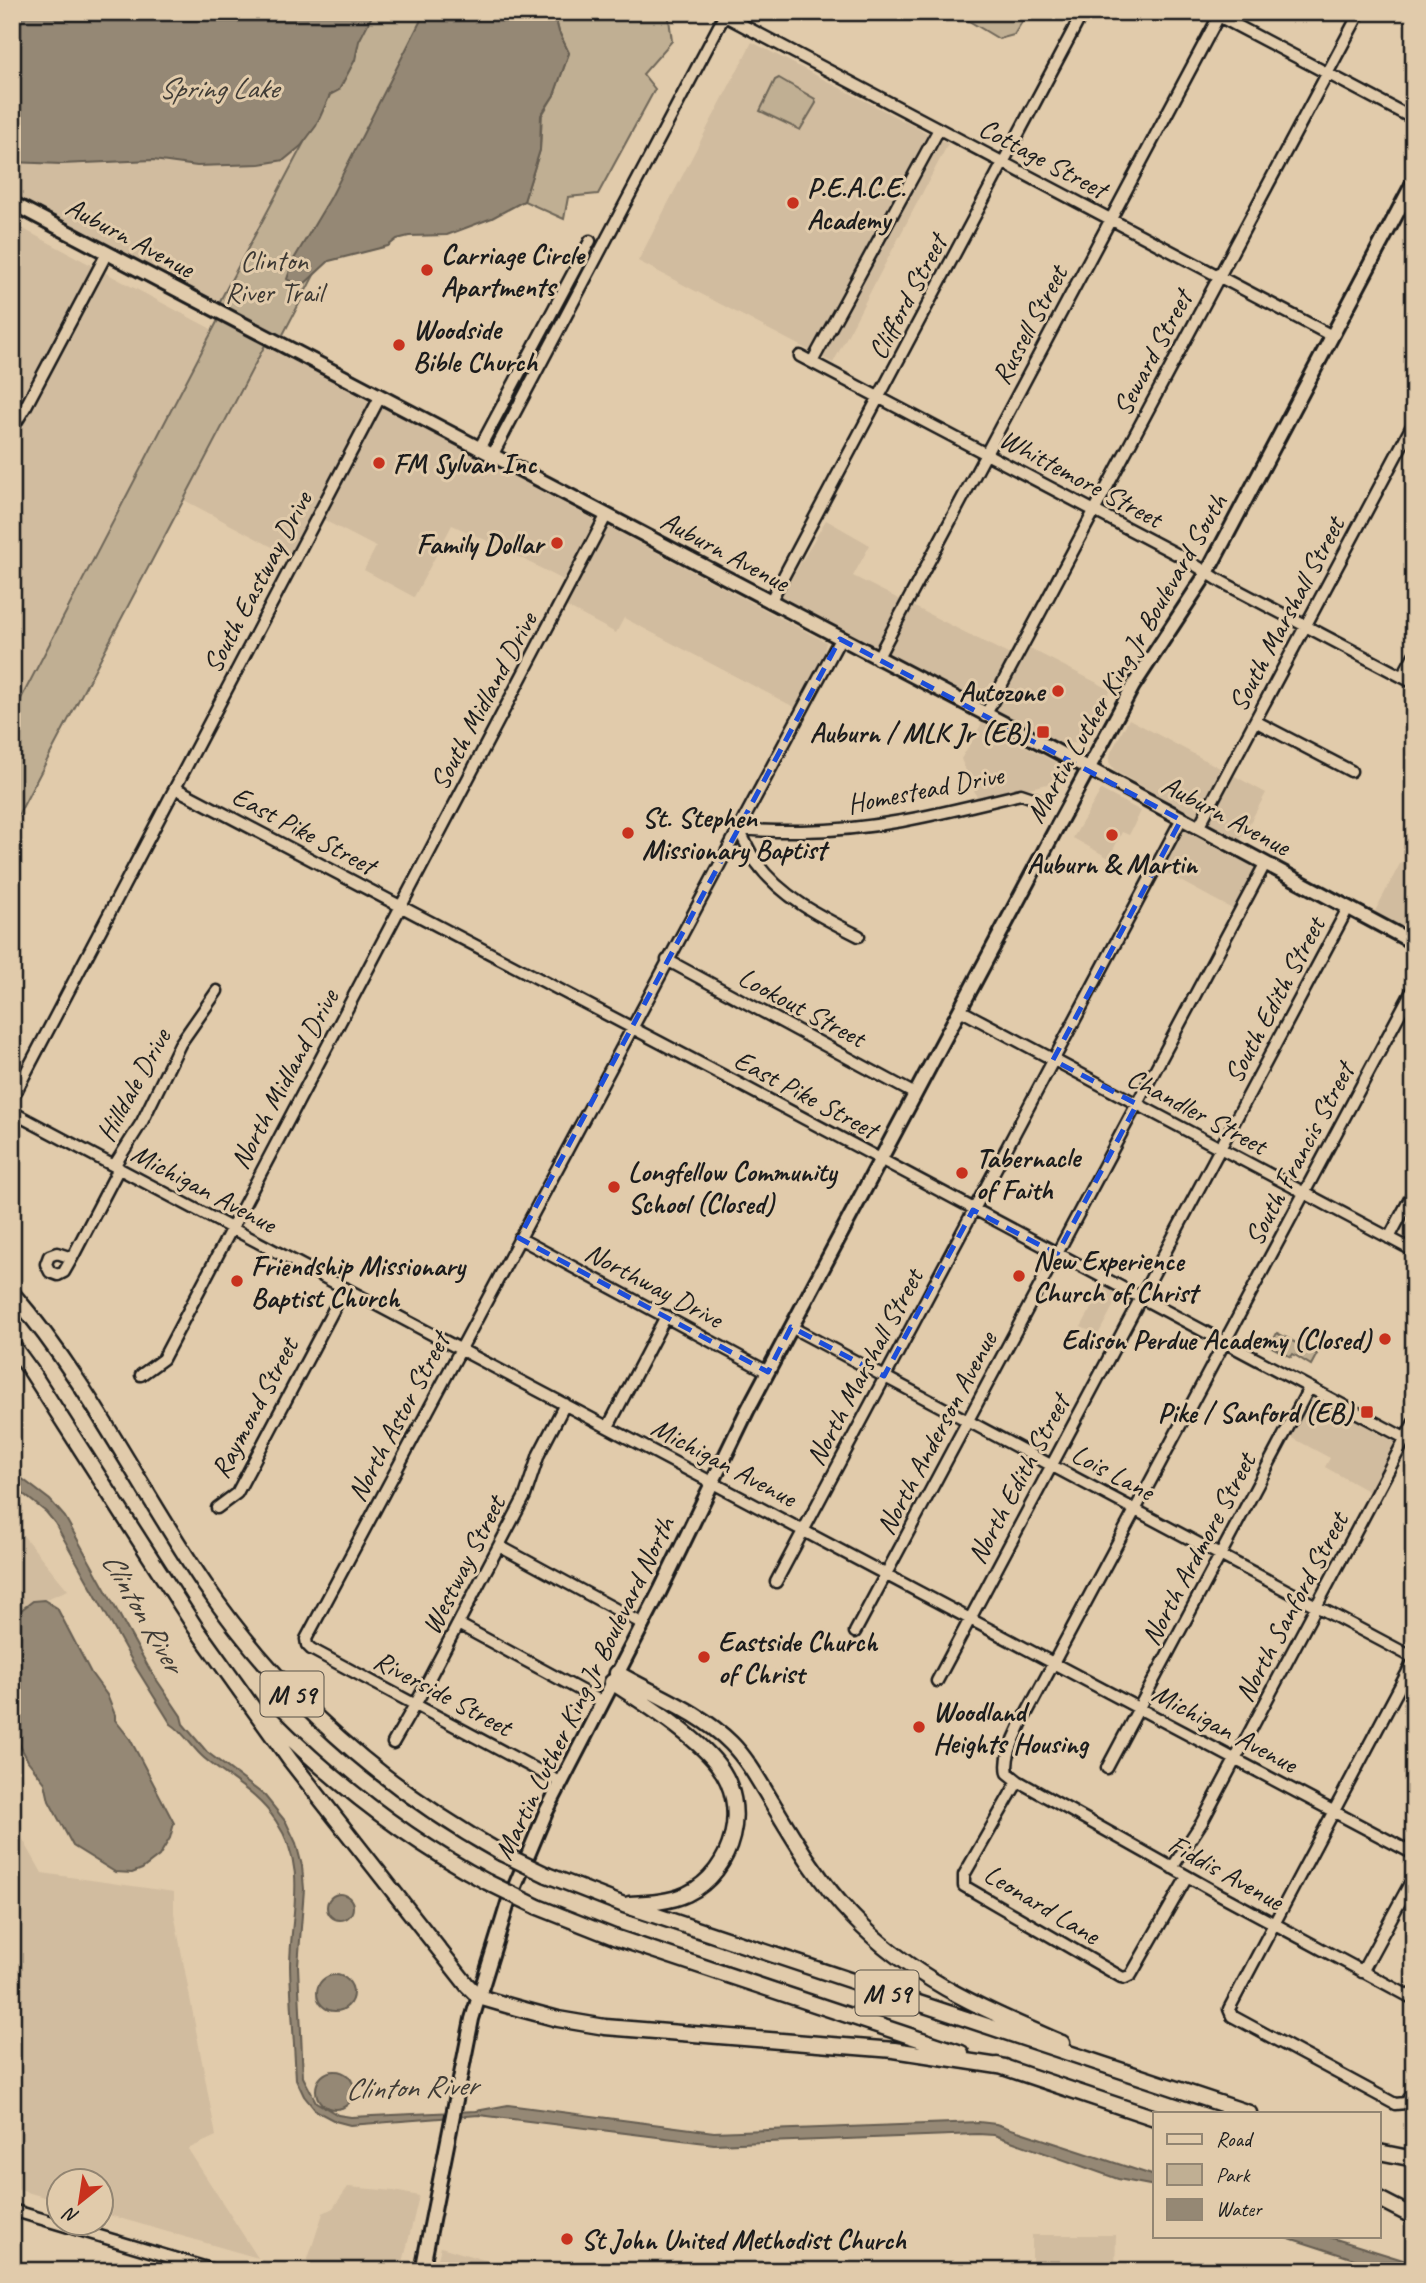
<svg xmlns="http://www.w3.org/2000/svg" width="1426" height="2283" viewBox="0 0 1426 2283" font-family="Caveat,sans-serif">
  <style>
    .built { fill: #d1bc9f }
    .green { fill: #c0af93; stroke: #6e6658; stroke-width: 2 }
    .water { fill: #958874; stroke: #655d51; stroke-width: 2 }
    .lines { fill: none; stroke-linecap: round; stroke-linejoin: round }
    .minor-casing { stroke: #1c1c1c; stroke-width: 15 }
    .major-casing { stroke: #1c1c1c; stroke-width: 18 }
    .highway-casing { stroke: #1c1c1c; stroke-width: 19 }
    .minor { stroke: #e1cbab; stroke-width: 10 }
    .major { stroke: #e1cbab; stroke-width: 12 }
    .highway { stroke: #e1cbab; stroke-width: 14 }
    .highway-bridge-casing { stroke: #1c1c1c; stroke-width: 19; stroke-linecap: butt }
    .highway-bridge { stroke: #e1cbab; stroke-width: 14 }
    .marked { fill: none; stroke: #1d4ed8; stroke-width: 5; stroke-dasharray: 14 9; stroke-linejoin: round }
    .poi-dot { fill: #c8321e; stroke: #e1cbab; stroke-width: 2.5 }
    .labels { text-anchor: middle; dominant-baseline: central; stroke-width: 6; stroke-linejoin: round; paint-order: stroke }
    .shield { fill: #e1cbab; stroke: #575047; stroke-width: 2 }
    .shield-label { font-size: 26px; font-weight: bold; fill: #1c1c1c }
    .street-label { font-size: 28px; fill: #1c1c1c; stroke: #e1cbab }
    .poi-label { font-size: 28px; font-weight: bold; fill: #1c1c1c; stroke: #e1cbab; text-anchor: start }
    .park-label { font-size: 28px; fill: #3d3934; stroke: #e1cbab }
    .water-label { font-size: 30px; font-style: italic; fill: #403c36; stroke: #e1cbab }
  </style>
  <rect width="100%" height="100%" fill="#e1cbab"/>
  <filter id="ink" filterUnits="userSpaceOnUse"><feTurbulence type="fractalNoise" baseFrequency=".0143" numOctaves="2"/><feDisplacementMap in="SourceGraphic" scale="14" xChannelSelector="R" yChannelSelector="G"/><feConvolveMatrix kernelMatrix="1 2 1 2 8 2 1 2 1" color-interpolation-filters="sRGB"/></filter>
  <g filter="url(#ink)">
    <!-- built -->
    <path class="built" d="M 752,42 L 948,144 L 833,363 L 638,261 Z
      M 303,143 L 219,303 L 12,194 L 12,161 Z
      M 12,223 L 217,332 L 12,716 Z
      M 265,345 L 826,642 L 824,653 L 796,708 L 624,618 L 616,633 L 565,606 L 575,586 L 490,542 L 452,525 L 414,597 L 364,570 L 376,547 L 314,515 L 291,557 L 184,500 Z
      M 826,520 L 870,545 L 853,576 L 1010,655 L 1017,642 L 1111,690 L 1082,741 L 1066,745 L 1002,715 L 781,596 Z
      M 1129,719 L 1266,793 L 1240,841 L 1115,771 L 1109,762 L 1111,752 Z
      M 982,723 L 1062,766 L 1065,780 L 978,800 L 961,759 Z
      M 1101,790 L 1141,811 L 1129,835 L 1122,832 L 1109,858 L 1073,838 Z
      M 1183,829 L 1258,869 L 1236,911 L 1160,870 Z
      M 1401,862 L 1414,869 L 1414,935 L 1374,913 Z
      M 1104,1285 L 1120,1293 L 1098,1335 L 1081,1327 Z
      M 1312,1396 L 1401,1442 L 1373,1494 L 1325,1467 L 1330,1458 L 1291,1437 Z
      M 12,1522 L 68,1590 L 44,1600 L 12,1622 Z
      M 12,1820 L 42,1873 L 174,1892 L 174,1913 L 216,2136 L 188,2149 L 258,2258 L 102,2213 L 102,2182 L 60,2182 L 59,2201 L 12,2188 Z
      M 348,2187 L 394,2191 L 419,2196 L 401,2271 L 304,2271 L 323,2213 L 333,2208 Z
      M 1032,2235 L 1116,2235 L 1115,2271 L 1032,2271 Z
      M 441,2247 L 514,2269 L 513,2271 L 435,2271 Z"/>
    <!-- green -->
    <path class="green" d="M 373,12 L 451,12 L 275,350 L 265,345 L 12,827 L 12,716 L 218,320 L 212,316 Z
      M 554,12 L 668,12 L 672,41 L 643,74 L 655,89 L 598,194 L 568,197 L 564,219 L 524,201 L 540,150 L 542,115 L 554,95 L 569,53 L 559,32 Z
      M 954,12 L 1028,12 L 1014,35 L 999,39 Z
      M 779,78 L 815,99 L 816,103 L 800,130 L 760,111 L 775,80 Z
      M 1277,1333 L 1317,1354 L 1311,1365 L 1293,1354 L 1291,1357 L 1270,1346 Z"/>
    <!-- water -->
    <path class="water" d="M 12,12 L 374,12 L 359,41 L 355,60 L 339,90 L 330,95 L 316,126 L 301,146 L 284,160 L 260,164 L 197,166 L 153,160 L 61,164 L 12,162 Z
      M 425,12 L 554,12 L 559,32 L 569,53 L 554,95 L 541,115 L 540,150 L 524,201 L 492,218 L 447,235 L 409,236 L 397,239 L 388,246 L 329,261 L 301,287 L 287,279 L 294,259 L 331,197 Z
      M 12,1471 L 50,1500 L 65,1517 L 150,1670 L 181,1716 L 183,1724 L 207,1752 L 265,1796 L 286,1822 L 296,1843 L 302,1866 L 304,1889 L 298,1966 L 303,2077 L 316,2102 L 338,2115 L 351,2117 L 476,2111 L 508,2105 L 714,2132 L 979,2122 L 996,2124 L 1155,2176 L 1155,2186 L 1118,2179 L 994,2135 L 978,2134 L 714,2144 L 479,2115 L 350,2125 L 335,2121 L 316,2111 L 304,2096 L 296,2079 C 294,2041 291,2004 290,1966 C 290,1913 309,1870 276,1821 C 258,1793 229,1779 204,1758 C 192,1748 184,1732 171,1724 L 135,1666 L 55,1523 L 46,1512 L 12,1485 Z
      M 44,1600 L 57,1608 L 91,1673 L 107,1695 L 115,1715 L 115,1720 L 130,1739 L 174,1823 L 170,1838 L 159,1856 L 142,1869 L 132,1873 L 115,1872 L 73,1846 L 49,1801 L 45,1783 L 28,1761 L 12,1730 L 12,1617 L 33,1601 Z
      M327 1907a13 13 0 1 1 26 0a13 13 0 1 1-26 0Z
      M317 1993a18 18 0 1 1 36 0a18 18 0 1 1-36 0Z
      M316 2090a19 19 0 1 1 38 0a19 19 0 1 1-38 0Z
      M 1283,2236 L 1326,2236 L 1403,2260 L 1414,2265 L 1414,2271 L 1391,2271 Z"/>
    <g class="lines">
      <defs>
        <path id="minor" d="M 1211,12 L 1414,119
          M 800,356 L 1184,558 L 1222,582 L 1414,683
          M 812,362 L 939,129
          M 12,429 L 26,406 L 107,253
          M 479,449 L 590,241
          M 492,456 L 722,20 L 727,17 L 1332,336
          M 770,602 L 1083,12
          M 877,659 L 1221,12
          M 1402,677 L 1414,655
          M 985,716 L 1360,12
          M 1255,721 L 1351,771
          M 175,788 L 743,1086 L 1414,1443
          M 738,828 C 759,832 781,831 802,831 C 881,830 946,812 1021,794 L 1036,799
          M 738,828 C 744,839 749,851 756,862 C 781,897 821,917 859,936
          M 1198,828 L 1414,422
          M 667,960 L 915,1094
          M 1414,987 L 1022,1722 C 1015,1738 1004,1756 1008,1773 L 1018,1781 L 1219,1894 L 1414,1999
          M 960,1010 L 1414,1251
          M 12,1099 L 380,397
          M 12,1112 L 1414,1854
          M 114,1166 L 142,1122 L 180,1044 L 217,991
          M 519,1238 L 768,1372
          M 1389,1238 L 1414,1191
          M 57,1253 L 72,1258 L 64,1272 L 58,1275 L 50,1272 L 46,1264 L 49,1256 Z
          M 72,1258 L 119,1168
          M 791,1327 L 1414,1658
          M 141,1375 L 163,1359 L 606,516
          M 608,1427 L 666,1316
          M 217,1508 L 237,1493 L 345,1288
          M 499,1546 L 643,1624
          M 776,1582 L 1181,820
          M 458,1624 L 602,1702
          M 855,1632 L 1265,864
          M 1414,1660 L 1229,2009 L 1232,2016 L 1395,2104 L 1406,2103 L 1414,2092
          M 937,1681 L 1348,908
          M 393,1743 L 420,1696 L 525,1496 L 539,1454 L 565,1404
          M 1107,1768 L 1309,1388
          M 1018,1781 L 964,1875 L 964,1886 L 1121,1977 L 1125,1978 L 1131,1975 L 1187,1877
          M 560,1782 L 311,1649 L 307,1645 L 306,1639 L 840,639
          M 1172,1868 L 1202,1822 L 1414,1422
          M 1362,1972 L 1414,1876
          M 12,2210 L 217,2271"/>
        <path id="major" d="M 12,203 L 1041,743 L 1414,943
          M 422,2271 L 472,2019 L 508,1903 L 546,1812 L 660,1591 L 747,1411 L 1059,823 L 1133,686 L 1207,573 L 1414,181"/>
        <path id="highway" d="M 12,1293 C 88,1381 140,1489 205,1585 C 282,1698 383,1787 501,1853
          M 12,1345 L 31,1371 L 195,1627 L 290,1760 L 467,1985 L 479,1997 L 517,2008 L 558,2019 L 605,2027 L 894,2050 L 1005,2067
          M 617,1673 C 655,1695 700,1712 731,1743 C 748,1760 760,1783 773,1804 C 797,1844 820,1883 853,1917 C 913,1980 984,2009 1062,2043
          M 612,1682 C 643,1702 696,1736 718,1765 C 750,1806 734,1871 687,1894 C 670,1902 649,1903 629,1904
          M 267,1715 C 333,1782 405,1838 487,1882
          M 547,1875 L 624,1905 L 1249,2113
          M 538,1907 L 614,1937 L 961,2053
          M 997,2065 L 1155,2118
          M 1379,2152 L 1414,2159
          M 1379,2199 L 1414,2217"/>
      </defs>
      <!-- minor casing -->
      <use href="#minor" class="minor-casing"/>
      <!-- major casing -->
      <use href="#major" class="major-casing"/>
      <!-- highway casing -->
      <use href="#highway" class="highway-casing"/>
      <!-- minor -->
      <use href="#minor" class="minor"/>
      <!-- major -->
      <use href="#major" class="major"/>
      <!-- highway -->
      <use href="#highway" class="highway"/>
      <defs>
        <path id="highway-bridge" d="M 501,1853 L 547,1875
          M 487,1882 L 538,1907"/>
      </defs>
      <!-- highway-bridge casing -->
      <use href="#highway-bridge" class="highway-bridge-casing"/>
      <!-- highway-bridge -->
      <use href="#highway-bridge" class="highway-bridge"/>
    </g>
  </g>
  <!-- marked area -->
  <path class="marked" d="M 840,639 L 1181,820 L 1053,1060 L 1137,1104 L 1057,1254 L 973,1210 L 884,1376 L 791,1327 L 768,1372 L 519,1238 Z"/>
  <!-- markers -->
  <g class="poi-dot">
    <circle cx="793" cy="203" r="7"/>
    <circle cx="427" cy="270" r="7"/>
    <circle cx="399" cy="345" r="7"/>
    <circle cx="379" cy="463" r="7"/>
    <circle cx="557" cy="543" r="7"/>
    <circle cx="1058" cy="691" r="7"/>
    <rect x="1036" y="725" width="14" height="14" rx="3.5"/>
    <circle cx="628" cy="833" r="7"/>
    <circle cx="1112" cy="835" r="7"/>
    <circle cx="962" cy="1173" r="7"/>
    <circle cx="614" cy="1187" r="7"/>
    <circle cx="1019" cy="1276" r="7"/>
    <circle cx="237" cy="1281" r="7"/>
    <circle cx="1385" cy="1339" r="7"/>
    <rect x="1360" y="1405" width="14" height="14" rx="3.5"/>
    <circle cx="704" cy="1657" r="7"/>
    <circle cx="919" cy="1727" r="7"/>
    <circle cx="567" cy="2239" r="7"/>
  </g>
  <g class="labels">
    <!-- shield labels -->
    <g class="shield">
      <rect x="260.5" y="1671.5" width="63" height="45" rx="5"/>
      <rect x="855.5" y="1970.5" width="63" height="45" rx="5"/>
    </g>
    <g class="shield-label">
      <text x="292" y="1694">M 59</text>
      <text x="887" y="1993">M 59</text>
    </g>
    <!-- street labels -->
    <g class="street-label">
      <text transform="translate(1043 158) rotate(28)">Cottage Street</text>
      <text transform="translate(130 237) rotate(28)">Auburn Avenue</text>
      <text transform="translate(907 297) rotate(-62)">Clifford Street</text>
      <text transform="translate(1029 325) rotate(-62)">Russell Street</text>
      <text transform="translate(1152 353) rotate(-62)">Seward Street</text>
      <text transform="translate(1081 478) rotate(28)">Whittemore Street</text>
      <text transform="translate(725 551) rotate(28)">Auburn Avenue</text>
      <text transform="translate(257 582) rotate(-62)">South Eastway Drive</text>
      <text transform="translate(1286 614) rotate(-62)">South Marshall Street</text>
      <text transform="translate(1126 658) rotate(-60)">Martin Luther King Jr Boulevard South</text>
      <text transform="translate(483 701) rotate(-62)">South Midland Drive</text>
      <text transform="translate(925 789) rotate(-11)">Homestead Drive</text>
      <text transform="translate(1226 815) rotate(28)">Auburn Avenue</text>
      <text transform="translate(304 830) rotate(28)">East Pike Street</text>
      <text transform="translate(1274 1000) rotate(-62)">South Edith Street</text>
      <text transform="translate(802 1007) rotate(28)">Lookout Street</text>
      <text transform="translate(284 1079) rotate(-62)">North Midland Drive</text>
      <text transform="translate(133 1085) rotate(-61)">Hilldale Drive</text>
      <text transform="translate(806 1094) rotate(28)">East Pike Street</text>
      <text transform="translate(1197 1111) rotate(28)">Chandler Street</text>
      <text transform="translate(1299 1154) rotate(-62)">South Francis Street</text>
      <text transform="translate(204 1188) rotate(28)">Michigan Avenue</text>
      <text transform="translate(654 1285) rotate(28)">Northway Drive</text>
      <text transform="translate(864 1367) rotate(-62)">North Marshall Street</text>
      <text transform="translate(254 1408) rotate(-62)">Raymond Street</text>
      <text transform="translate(398 1417) rotate(-62)">North Astor Street</text>
      <text transform="translate(936 1433) rotate(-62)">North Anderson Avenue</text>
      <text transform="translate(724 1462) rotate(28)">Michigan Avenue</text>
      <text transform="translate(1113 1472) rotate(28)">Lois Lane</text>
      <text transform="translate(1018 1479) rotate(-62)">North Edith Street</text>
      <text transform="translate(1198 1549) rotate(-62)">North Ardmore Street</text>
      <text transform="translate(463 1565) rotate(-63)">Westway Street</text>
      <text transform="translate(1291 1607) rotate(-62)">North Sanford Street</text>
      <text transform="translate(584 1688) rotate(-64)">Martin Luther King Jr Boulevard North</text>
      <text transform="translate(443 1693) rotate(28)">Riverside Street</text>
      <text transform="translate(1225 1728) rotate(28)">Michigan Avenue</text>
      <text transform="translate(1226 1872) rotate(29)">Fiddis Avenue</text>
      <text transform="translate(1042 1904) rotate(31)">Leonard Lane</text>
    </g>
    <!-- poi labels -->
    <g class="poi-label">
      <text x="807" y="187">P.E.A.C.E.<tspan x="807" dy="32">Academy</tspan></text>
      <text x="441" y="254">Carriage Circle<tspan x="441" dy="32">Apartments</tspan></text>
      <text x="413" y="329">Woodside<tspan x="413" dy="32">Bible Church</tspan></text>
      <text x="393" y="463">FM Sylvan Inc</text>
      <text x="543" y="543" text-anchor="end">Family Dollar</text>
      <text x="1044" y="691" text-anchor="end">Autozone</text>
      <text x="1029" y="732" text-anchor="end">Auburn / MLK Jr (EB)</text>
      <text x="642" y="817">St. Stephen<tspan x="642" dy="32">Missionary Baptist</tspan></text>
      <text x="1112" y="863" text-anchor="middle">Auburn &amp; Martin</text>
      <text x="976" y="1157">Tabernacle<tspan x="976" dy="32">of Faith</tspan></text>
      <text x="628" y="1171">Longfellow Community<tspan x="628" dy="32">School (Closed)</tspan></text>
      <text x="1033" y="1260">New Experience<tspan x="1033" dy="32">Church of Christ</tspan></text>
      <text x="251" y="1265">Friendship Missionary<tspan x="251" dy="32">Baptist Church</tspan></text>
      <text x="1371" y="1339" text-anchor="end">Edison Perdue Academy (Closed)</text>
      <text x="1353" y="1412" text-anchor="end">Pike / Sanford (EB)</text>
      <text x="718" y="1641">Eastside Church<tspan x="718" dy="32">of Christ</tspan></text>
      <text x="933" y="1711">Woodland<tspan x="933" dy="32">Heights Housing</tspan></text>
      <text x="581" y="2239">St John United Methodist Church</text>
    </g>
    <!-- park labels -->
    <g class="park-label">
      <text x="274" y="260">Clinton<tspan x="274" dy="32">River Trail</tspan></text>
    </g>
    <!-- water labels -->
    <g class="water-label">
      <text x="218" y="88">Spring Lake</text>
      <text transform="translate(143 1612) rotate(60)">Clinton River</text>
      <text transform="translate(411 2087) rotate(-2)">Clinton River</text>
    </g>
  </g>
  <!-- margin -->
  <rect width="1426" height="2283" fill="none" stroke="#e1cbab" stroke-width="42"/>
  <rect x="21" y="21" width="1384" height="2241" fill="none" stroke="#1c1c1c" stroke-width="2.5" filter="url(#ink)"/>
  <!-- legend -->
  <rect x="1153" y="2112" width="228" height="126" fill="#e1cbab" stroke="#928572" stroke-width="2"/>
  <rect x="1167" y="2134" width="35" height="10" fill="#e1cbab" stroke="#928572" stroke-width="2"/>
  <text x="1216" y="2146" font-size="21" fill="#1c1c1c">Road</text>
  <rect x="1167" y="2164" width="35" height="21" fill="#c0af93" stroke="#928572" stroke-width="2"/>
  <text x="1216" y="2182" font-size="21" fill="#1c1c1c">Park</text>
  <rect x="1167" y="2199" width="35" height="21" fill="#958874" stroke="#928572" stroke-width="2"/>
  <text x="1216" y="2216" font-size="21" fill="#1c1c1c">Water</text>
  <!-- north arrow -->
  <g transform="translate(80 2202) rotate(210)"><circle r="33" fill="#e1cbab" stroke="#928572" stroke-width="2"/>
  <path d="M0-5L12 26L0 18L-12 26Z" fill="#c8321e"/>
  <text y="-10" font-size="19" font-weight="bold" text-anchor="middle" fill="#1c1c1c">N</text>
  </g>
</svg>
